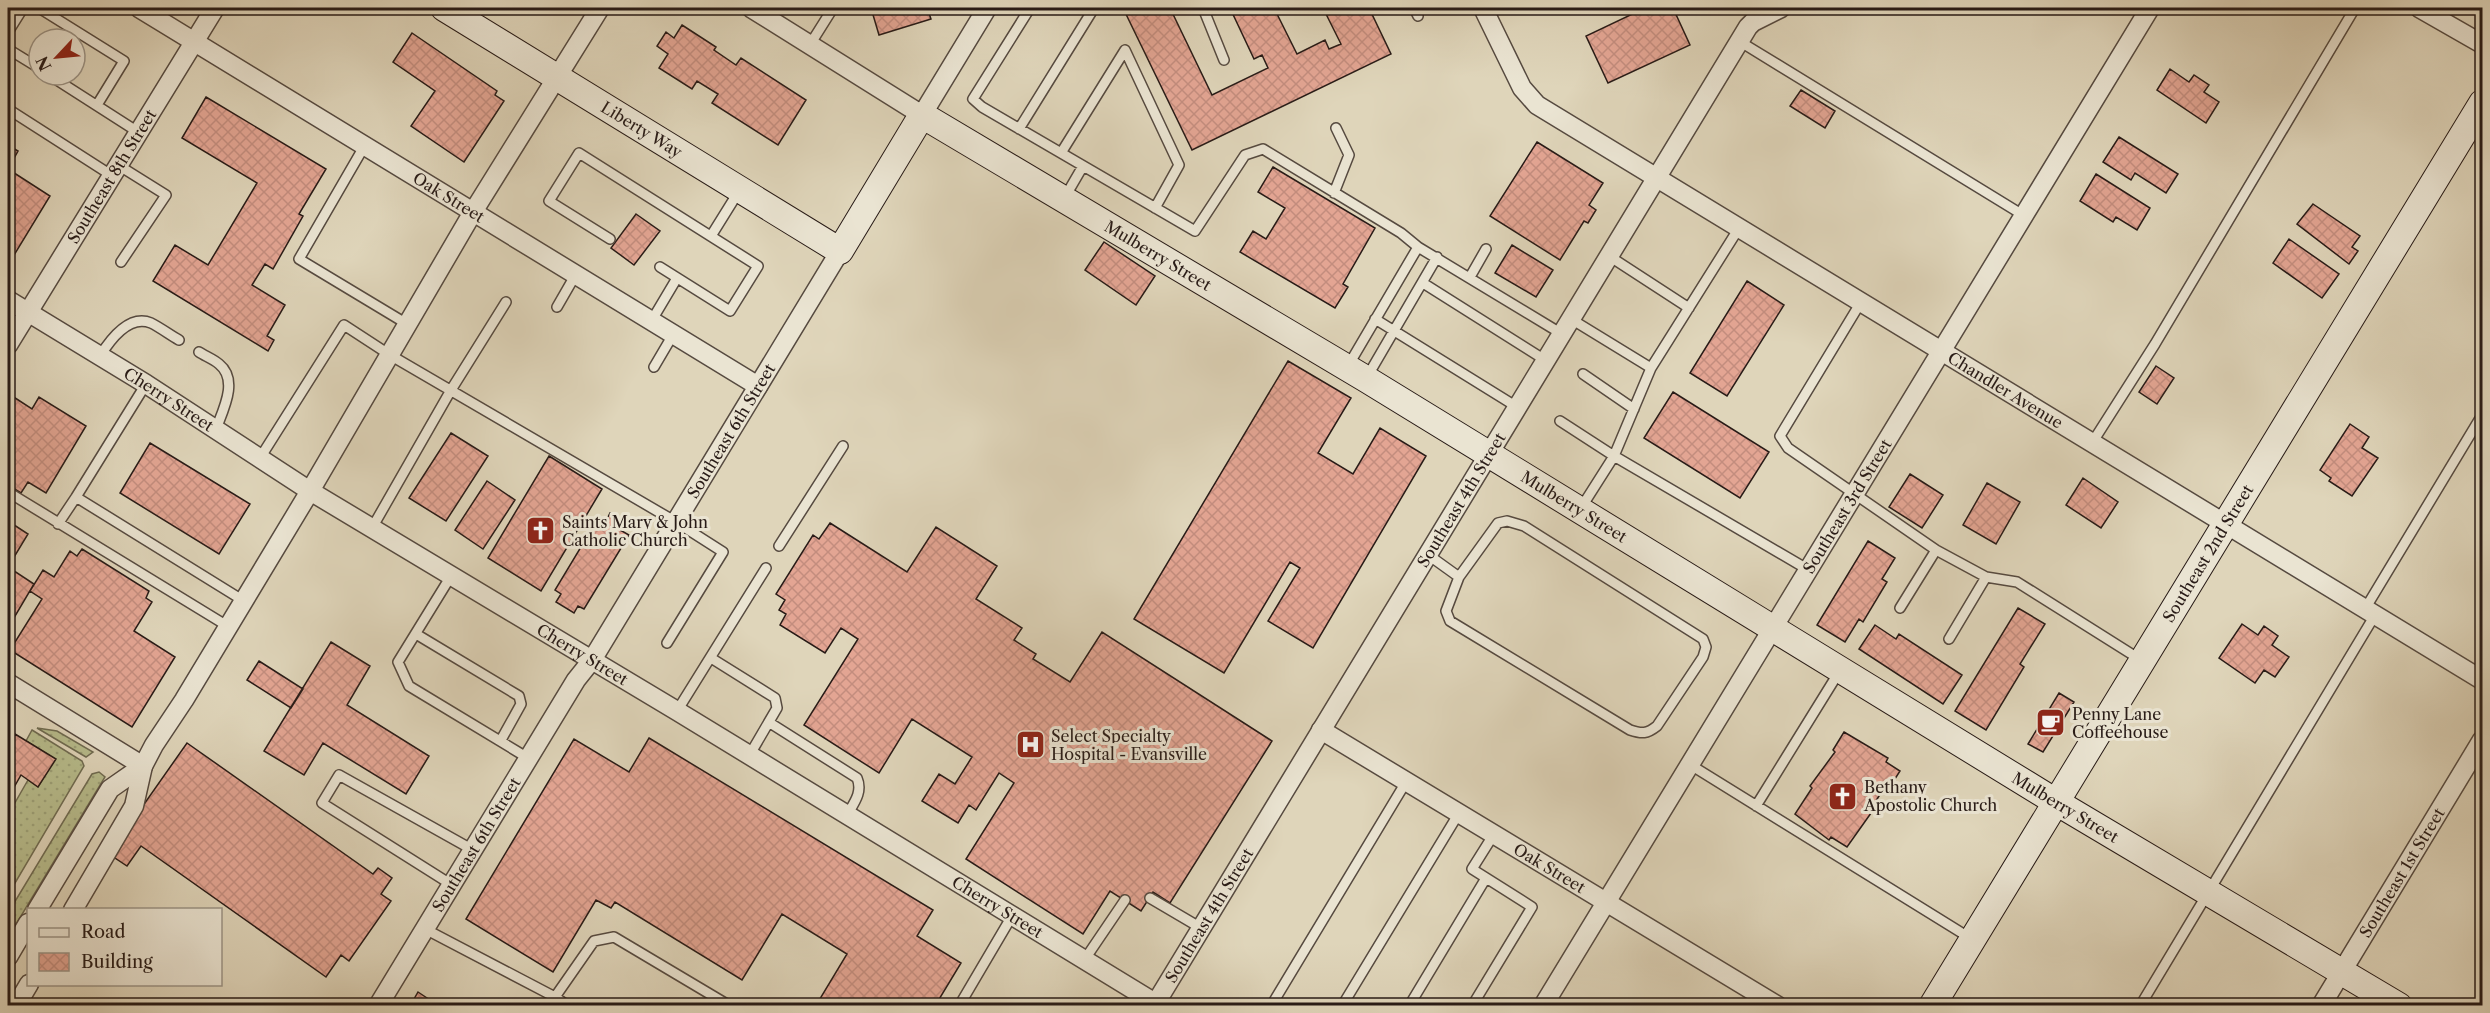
<svg xmlns="http://www.w3.org/2000/svg" width="2490" height="1013" viewBox="0 0 2490 1013" font-family="'Libre Caslon Text',serif">
  <style>
    .grass { fill: url(#grass-dots); stroke: #706c52; stroke-width: 1.5 }
    .building { fill: url(#building-cross-hatch); stroke: #281b17; stroke-width: 1.5 }
    .lines { fill: none; stroke-linecap: round; stroke-linejoin: round }
    .lane-casing { stroke: #564a40; stroke-width: 12 }
    .street-casing { stroke: #564a40; stroke-width: 21 }
    .secondary-casing { stroke: #281b17; stroke-width: 28 }
    .lane { stroke: #eae4d2; stroke-width: 9 }
    .street { stroke: #eae4d2; stroke-width: 18 }
    .secondary { stroke: #eae4d2; stroke-width: 26 }
    .labels { text-anchor: middle; dominant-baseline: central; stroke-width: 6; stroke-linejoin: round; paint-order: stroke }
    .street-label { font-size: 16px; fill: #281b17; stroke: #eae4d2 }
    .poi-label { font-size: 16px; fill: #281b17; stroke: #eae4d2; text-anchor: start }
  </style>
  <defs>
    <pattern id="grass-dots" width="8" height="8" patternUnits="userSpaceOnUse" patternTransform="scale(1.5)"><rect width="8" height="8" fill="#b7bc8c"/><path d="M2 2h.1M6 6h.1" fill="none" stroke="#9da178" stroke-width="1.8" stroke-linecap="round"/></pattern>
    <pattern id="building-cross-hatch" width="8" height="8" patternUnits="userSpaceOnUse" patternTransform="scale(1.5)"><rect width="8" height="8" fill="#e3a593"/><path d="M0 0l8 8M0 8l8-8" fill="none" stroke="#c38d7e"/></pattern>
  </defs>
  <rect width="100%" height="100%" fill="#dfd5ba"/>
  <filter id="stains"><feTurbulence type="fractalNoise" baseFrequency=".00333" numOctaves="4"/><feColorMatrix values="0 0 0 0 .2 0 0 0 0 .09 0 0 0 0 .02 0 0 0 .5 -.17"/></filter>
  <radialGradient id="worn" r=".72"><stop offset=".6" stop-color="#630" stop-opacity="0"/><stop offset="1" stop-color="#630" stop-opacity=".3"/></radialGradient>
  <!-- grass -->
  <path class="grass" d="M 37,728 L 57,731 L 93,752 L 86,757 Z
    M 32,730 L 82,761 L 84,766 L 8,895 L 8,815 L 28,780 L 38,787 L 55,759 L 26,741 Z
    M 99,772 L 105,777 L 15,926 L 8,922 L 8,913 L 92,774 Z"/>
  <!-- building -->
  <path class="building" d="M 871,8 L 927,8 L 931,19 L 879,35 Z
    M 1123,8 L 1170,8 L 1212,95 L 1268,68 L 1262,55 L 1254,59 L 1230,8 L 1274,8 L 1297,54 L 1325,40 L 1329,49 L 1341,44 L 1323,8 L 1369,8 L 1391,54 L 1192,150 Z
    M 1645,8 L 1673,8 L 1690,45 L 1608,83 L 1586,36 Z
    M 682,25 L 716,47 L 714,50 L 736,65 L 741,58 L 806,100 L 778,145 L 712,103 L 718,94 L 697,81 L 692,89 L 659,68 L 668,54 L 657,46 L 666,32 L 674,38 Z
    M 412,33 L 497,91 L 495,95 L 504,101 L 464,162 L 411,126 L 435,91 L 393,62 Z
    M 2170,69 L 2189,82 L 2194,75 L 2209,85 L 2204,92 L 2219,102 L 2206,123 L 2157,90 Z
    M 1801,90 L 1835,111 L 1825,128 L 1790,106 Z
    M 206,97 L 326,169 L 299,214 L 303,216 L 273,269 L 265,264 L 252,285 L 285,305 L 267,336 L 274,340 L 268,351 L 153,281 L 175,245 L 208,265 L 257,183 L 182,138 Z
    M 2119,137 L 2178,174 L 2166,193 L 2135,173 L 2131,180 L 2103,162 Z
    M 1537,142 L 1603,183 L 1589,205 L 1596,210 L 1588,223 L 1584,221 L 1560,260 L 1490,216 Z
    M 8,145 L 18,151 L 8,169 Z
    M 1273,167 L 1375,228 L 1343,284 L 1348,287 L 1335,308 L 1240,252 L 1253,231 L 1266,239 L 1285,208 L 1258,192 Z
    M 8,169 L 50,196 L 8,265 Z
    M 2096,174 L 2150,208 L 2137,230 L 2116,217 L 2113,222 L 2080,201 Z
    M 2313,204 L 2360,236 L 2352,247 L 2358,251 L 2349,264 L 2297,224 Z
    M 636,214 L 660,231 L 634,265 L 611,248 Z
    M 2289,239 L 2339,274 L 2322,298 L 2273,263 Z
    M 1104,242 L 1155,276 L 1136,305 L 1085,270 Z
    M 1512,245 L 1553,270 L 1536,297 L 1495,273 Z
    M 1747,281 L 1784,305 L 1727,396 L 1690,373 Z
    M 1288,361 L 1351,398 L 1318,453 L 1353,474 L 1380,428 L 1426,456 L 1313,648 L 1268,621 L 1300,568 L 1290,562 L 1224,673 L 1134,619 Z
    M 2156,366 L 2174,378 L 2157,404 L 2139,392 Z
    M 1673,392 L 1769,452 L 1740,498 L 1644,438 Z
    M 9,394 L 32,409 L 39,397 L 86,426 L 46,493 L 28,482 L 21,493 L 8,485 Z
    M 2350,424 L 2369,437 L 2362,448 L 2378,458 L 2352,496 L 2329,481 L 2331,478 L 2320,470 Z
    M 451,433 L 488,456 L 446,521 L 409,498 Z
    M 150,443 L 250,504 L 219,554 L 120,493 Z
    M 549,456 L 602,489 L 541,591 L 488,558 Z
    M 1910,474 L 1943,495 L 1922,528 L 1889,507 Z
    M 2083,478 L 2118,502 L 2101,528 L 2066,505 Z
    M 487,481 L 515,500 L 483,549 L 455,530 Z
    M 1987,483 L 2020,502 L 1996,544 L 1963,525 Z
    M 610,513 L 625,522 L 620,530 L 629,535 L 584,609 L 578,606 L 574,613 L 556,602 L 561,594 L 555,590 L 599,517 L 606,521 Z
    M 8,521 L 28,534 L 8,567 L 34,584 L 8,628 Z
    M 830,523 L 907,572 L 936,527 L 997,566 L 976,599 L 1022,628 L 1014,640 L 1036,654 L 1033,659 L 1070,682 L 1102,632 L 1272,741 L 1170,903 L 1153,892 L 1141,911 L 1110,891 L 1083,934 L 966,859 L 1014,783 L 999,773 L 976,810 L 969,805 L 958,823 L 922,801 L 939,774 L 955,784 L 972,757 L 912,719 L 879,773 L 804,725 L 858,639 L 841,628 L 825,653 L 780,625 L 786,614 L 779,610 L 785,600 L 776,594 L 813,535 L 819,539 Z
    M 1868,541 L 1895,558 L 1882,579 L 1887,582 L 1863,622 L 1859,619 L 1845,642 L 1817,625 Z
    M 82,549 L 149,591 L 146,598 L 152,602 L 134,631 L 175,657 L 132,727 L 10,650 L 42,599 L 30,591 L 43,570 L 54,577 L 70,551 L 77,556 Z
    M 2018,608 L 2045,624 L 2020,664 L 2024,667 L 1986,730 L 1955,711 Z
    M 2242,624 L 2258,635 L 2264,626 L 2278,636 L 2272,645 L 2289,657 L 2275,677 L 2264,670 L 2255,683 L 2219,658 Z
    M 1875,625 L 1896,639 L 1899,634 L 1962,675 L 1943,704 L 1859,649 Z
    M 331,642 L 370,666 L 347,705 L 429,756 L 406,794 L 323,743 L 304,775 L 264,751 Z
    M 259,661 L 303,689 L 291,708 L 247,680 Z
    M 2059,693 L 2074,702 L 2043,752 L 2028,744 Z
    M 1844,732 L 1888,758 L 1886,762 L 1900,771 L 1893,782 L 1889,780 L 1874,804 L 1876,806 L 1847,847 L 1831,837 L 1829,840 L 1795,814 L 1812,788 L 1810,786 L 1835,752 L 1833,750 Z
    M 15,734 L 56,759 L 38,787 L 21,775 L 8,798 L 8,747 Z
    M 649,738 L 933,910 L 917,936 L 961,963 L 935,1006 L 823,1006 L 818,1002 L 847,954 L 782,914 L 742,980 L 615,902 L 611,908 L 596,900 L 553,972 L 466,919 L 574,739 L 629,772 Z
    M 187,743 L 373,874 L 378,868 L 392,878 L 381,894 L 391,901 L 349,961 L 341,955 L 326,977 L 141,846 L 127,866 L 109,854 Z
    M 418,992 L 439,1006 L 410,1006 Z"/>
  <g class="lines">
    <defs>
      <path id="lane" d="M 39,8 L 124,61 L 97,105
        M 1030,8 L 973,99 L 982,107 L 1195,231 L 1245,155 L 1263,149 L 1401,233 L 1418,247
        M 1203,8 L 1224,60
        M 1414,8 L 1418,16
        M 8,32 L 23,8
        M 1739,41 L 2023,215
        M 811,43 L 833,8
        M 8,49 L 39,68
        M 49,75 L 138,132
        M 8,109 L 111,175
        M 1019,129 L 1094,8
        M 365,145 L 299,259 L 407,324
        M 1061,153 L 1125,50 L 1179,165 L 1155,208
        M 118,165 L 166,195 L 121,262
        M 1334,193 L 1349,155 L 1336,128
        M 1065,197 L 1083,166
        M 711,236 L 739,191
        M 610,239 L 549,201 L 579,153 L 758,266 L 730,311 L 660,267
        M 1609,256 L 1689,308
        M 1470,277 L 1486,249
        M 1423,283 L 1545,360
        M 1861,302 L 1780,436 L 1788,448 L 1936,550 L 1986,577 L 2017,582 L 2141,660
        M 557,307 L 576,274
        M 1375,319 L 1517,407
        M 1571,319 L 1651,368
        M 652,320 L 677,278
        M 199,352 C 205,356 213,359 219,364 C 239,380 223,410 216,429
        M 100,356 C 110,340 129,314 151,323 C 161,328 170,335 179,340
        M 1348,366 L 1418,247 L 1562,334
        M 654,367 L 674,333
        M 1583,374 L 1634,409
        M 1367,377 L 1437,257
        M 146,384 L 76,497 L 244,601
        M 1560,421 L 1614,456 L 1651,368 L 1739,228
        M 2092,443 L 2155,344 L 2355,8
        M 260,458 L 344,325 L 390,355 L 676,522 L 723,552 L 667,643
        M 8,492 L 229,627
        M 1581,508 L 1614,456 L 1807,569
        M 58,524 L 76,497
        M 372,528 L 451,390 L 506,302
        M 779,546 L 843,446
        M 1427,554 L 1459,577 L 1498,523 L 1507,521 L 1524,526 L 1703,639 L 1706,647 L 1703,657 L 1657,726 C 1647,734 1642,734 1630,730 L 1450,621 L 1446,611 L 1459,577
        M 451,576 L 398,662 L 409,686 L 528,758
        M 1900,608 L 1936,550
        M 2365,609 L 2482,415
        M 416,634 L 519,696 L 521,704 L 501,740
        M 1949,639 L 1986,577
        M 711,658 L 775,698 L 777,708 L 749,756
        M 677,711 L 766,568
        M 770,723 L 857,778 C 863,792 854,803 847,815
        M 1689,764 L 1970,938
        M 1756,806 L 1839,672
        M 452,885 L 322,803 L 339,775 L 473,850
        M 1150,898 L 1201,928
        M 425,929 L 555,997 L 594,941 L 614,937 L 730,1006
        M 1085,959 L 1125,900
        M 555,997 L 568,1006
        M 959,1006 L 1012,916
        M 1271,1006 L 1406,782
        M 1342,1006 L 1459,813
        M 1409,1006 L 1486,878
        M 1472,1006 L 1532,907 L 1472,869 L 1494,834
        M 2140,1006 L 2375,615"/>
      <g id="street">
        <path id="s1" d="M 139,8 L 758,386"/>
        <path d="M 751,8 L 922,115 L 987,8"/>
        <path id="s2" d="M 1483,8 L 1522,88 L 1537,105 L 2482,680"/>
        <path d="M 2419,8 L 2482,44"/>
        <path id="s3" d="M 8,300 L 146,384 L 310,491 L 677,711 L 1160,1006"/>
        <path id="s4" d="M 8,345 L 215,8"/>
        <path d="M 8,683 L 143,766"/>
        <path id="s5" d="M 1321,730 L 1778,1006"/>
        <path d="M 37,910 L 110,789 L 143,766"/>
        <path d="M 73,910 L 134,806 L 143,766 L 154,745 L 184,700 L 310,491 L 473,212 L 600,8"/>
        <path d="M 8,957 L 28,923"/>
        <path d="M 16,1006 L 29,984"/>
        <path id="s6" d="M 378,1006 L 576,680 L 592,660 L 840,251"/>
        <path id="s7" d="M 1154,1006 L 1748,27 L 1753,22 L 1781,8"/>
        <path id="s8" d="M 1543,1006 L 2150,8"/>
        <path id="s9" d="M 2321,1006 L 2482,740"/>
      </g>
      <g id="secondary">
        <path id="s10" d="M 444,8 L 840,251 L 922,115 L 1366,379 L 2056,802 L 2399,1006"/>
        <path id="s11" d="M 1932,1006 L 2482,103"/>
      </g>
    </defs>
    <!-- lane casing -->
    <use href="#lane" class="lane-casing"/>
    <!-- street casing -->
    <use href="#street" class="street-casing"/>
    <!-- secondary casing -->
    <use href="#secondary" class="secondary-casing"/>
    <!-- lane -->
    <use href="#lane" class="lane"/>
    <!-- street -->
    <use href="#street" class="street"/>
    <!-- secondary -->
    <use href="#secondary" class="secondary"/>
  </g>
  <!-- icons -->
  <defs>
    <symbol id="church-square" viewBox="-11 -11 22 22"><rect x="-9" y="-9" width="18" height="18" rx="4" fill="#8f2418" stroke="#eae4d2"/><path d="M-1.2-6h2.4v3.5h3.3v2.4h-3.3V6h-2.4V-.1h-3.3v-2.4h3.3Z" fill="#fff"/></symbol>
    <symbol id="cafe-square" viewBox="-11 -11 22 22"><rect x="-9" y="-9" width="18" height="18" rx="4" fill="#8f2418" stroke="#eae4d2"/><path d="M-5.5-4.5H6V0H3Q3 3.5 0 3.5H-2.5Q-5.5 3.5-5.5 0ZM3-3.2v2h1.7v-2ZM-6 4.5H4V6H-6Z" fill="#fff"/></symbol>
    <symbol id="hospital-square" viewBox="-11 -11 22 22"><rect x="-9" y="-9" width="18" height="18" rx="4" fill="#8f2418" stroke="#eae4d2"/><path d="M-5-5h3v3.5h4V-5h3V5h-3V1.5h-4V5h-3Z" fill="#fff"/></symbol>
  </defs>
  <g fill-rule="evenodd">
    <use href="#church-square" x="524" y="514" width="33" height="33"/>
    <use href="#cafe-square" x="2034" y="706" width="33" height="33"/>
    <use href="#hospital-square" x="1014" y="728" width="33" height="33"/>
    <use href="#church-square" x="1826" y="780" width="33" height="33"/>
  </g>
  <g class="labels">
    <!-- street labels -->
    <g class="street-label">
      <text stroke="none"><textPath href="#s10" startOffset="232">Liberty Way</textPath></text>
      <text stroke="none"><textPath href="#s4" startOffset="198">Southeast 8th Street</textPath></text>
      <text stroke="none"><textPath href="#s1" startOffset="363">Oak Street</textPath></text>
      <text stroke="none"><textPath href="#s10" startOffset="898">Mulberry Street</textPath></text>
      <text stroke="none"><textPath href="#s2" startOffset="660">Chandler Avenue</textPath></text>
      <text stroke="none"><textPath href="#s3" startOffset="189">Cherry Street</textPath></text>
      <text stroke="none"><textPath href="#s6" startOffset="675">Southeast 6th Street</textPath></text>
      <text stroke="none"><textPath href="#s7" startOffset="592">Southeast 4th Street</textPath></text>
      <text stroke="none"><textPath href="#s10" startOffset="1384">Mulberry Street</textPath></text>
      <text stroke="none"><textPath href="#s8" startOffset="585">Southeast 3rd Street</textPath></text>
      <text stroke="none"><textPath href="#s11" startOffset="530">Southeast 2nd Street</textPath></text>
      <text stroke="none"><textPath href="#s3" startOffset="675">Cherry Street</textPath></text>
      <text stroke="none"><textPath href="#s10" startOffset="1960">Mulberry Street</textPath></text>
      <text stroke="none"><textPath href="#s6" startOffset="189">Southeast 6th Street</textPath></text>
      <text stroke="none"><textPath href="#s5" startOffset="267">Oak Street</textPath></text>
      <text stroke="none"><textPath href="#s9" startOffset="156">Southeast 1st Street</textPath></text>
      <text stroke="none"><textPath href="#s3" startOffset="1161">Cherry Street</textPath></text>
      <text stroke="none"><textPath href="#s7" startOffset="106">Southeast 4th Street</textPath></text>
    </g>
    <!-- poi labels -->
    <g class="poi-label">
      <text x="562" y="522">Saints Mary &amp; John<tspan x="562" dy="18">Catholic Church</tspan></text>
      <text x="2072" y="714">Penny Lane<tspan x="2072" dy="18">Coffeehouse</tspan></text>
      <text x="1051" y="736">Select Specialty<tspan x="1051" dy="18">Hospital - Evansville</tspan></text>
      <text x="1864" y="787">Bethany<tspan x="1864" dy="18">Apostolic Church</tspan></text>
    </g>
  </g>
  <!-- margin -->
  <rect width="2490" height="1013" fill="none" stroke="#dfd5ba" stroke-width="30"/>
  <rect x="9" y="9" width="2472" height="995" fill="none" stroke="#281b17" stroke-width="3"/>
  <rect x="15" y="15" width="2460" height="983" fill="none" stroke="#281b17" stroke-width="1.5"/>
  <!-- legend -->
  <rect x="27" y="908" width="195" height="78" fill="#eae4d2" stroke="#9c9487" stroke-width="1.5"/>
  <rect x="39" y="928" width="30" height="9" fill="#eae4d2" stroke="#9c9487" stroke-width="1.5"/>
  <text x="81" y="938" font-size="18" fill="#281b17">Road</text>
  <rect x="39" y="953" width="30" height="18" fill="url(#building-cross-hatch)" stroke="#9c9487" stroke-width="1.5"/>
  <text x="81" y="968" font-size="18" fill="#281b17">Building</text>
  <!-- north arrow -->
  <g transform="translate(57 57) rotate(244)"><circle r="28" fill="#eae4d2" stroke="#9c9487" stroke-width="1.5"/>
  <path d="M0-4.5L10 22L0 15L-10 22Z" fill="#8f2418"/>
  <text y="-9" font-size="16" font-weight="bold" text-anchor="middle" fill="#281b17">N</text>
  </g>
  <rect width="100%" height="100%" filter="url(#stains)"/>
  <rect width="100%" height="100%" fill="url(#worn)"/>
</svg>
